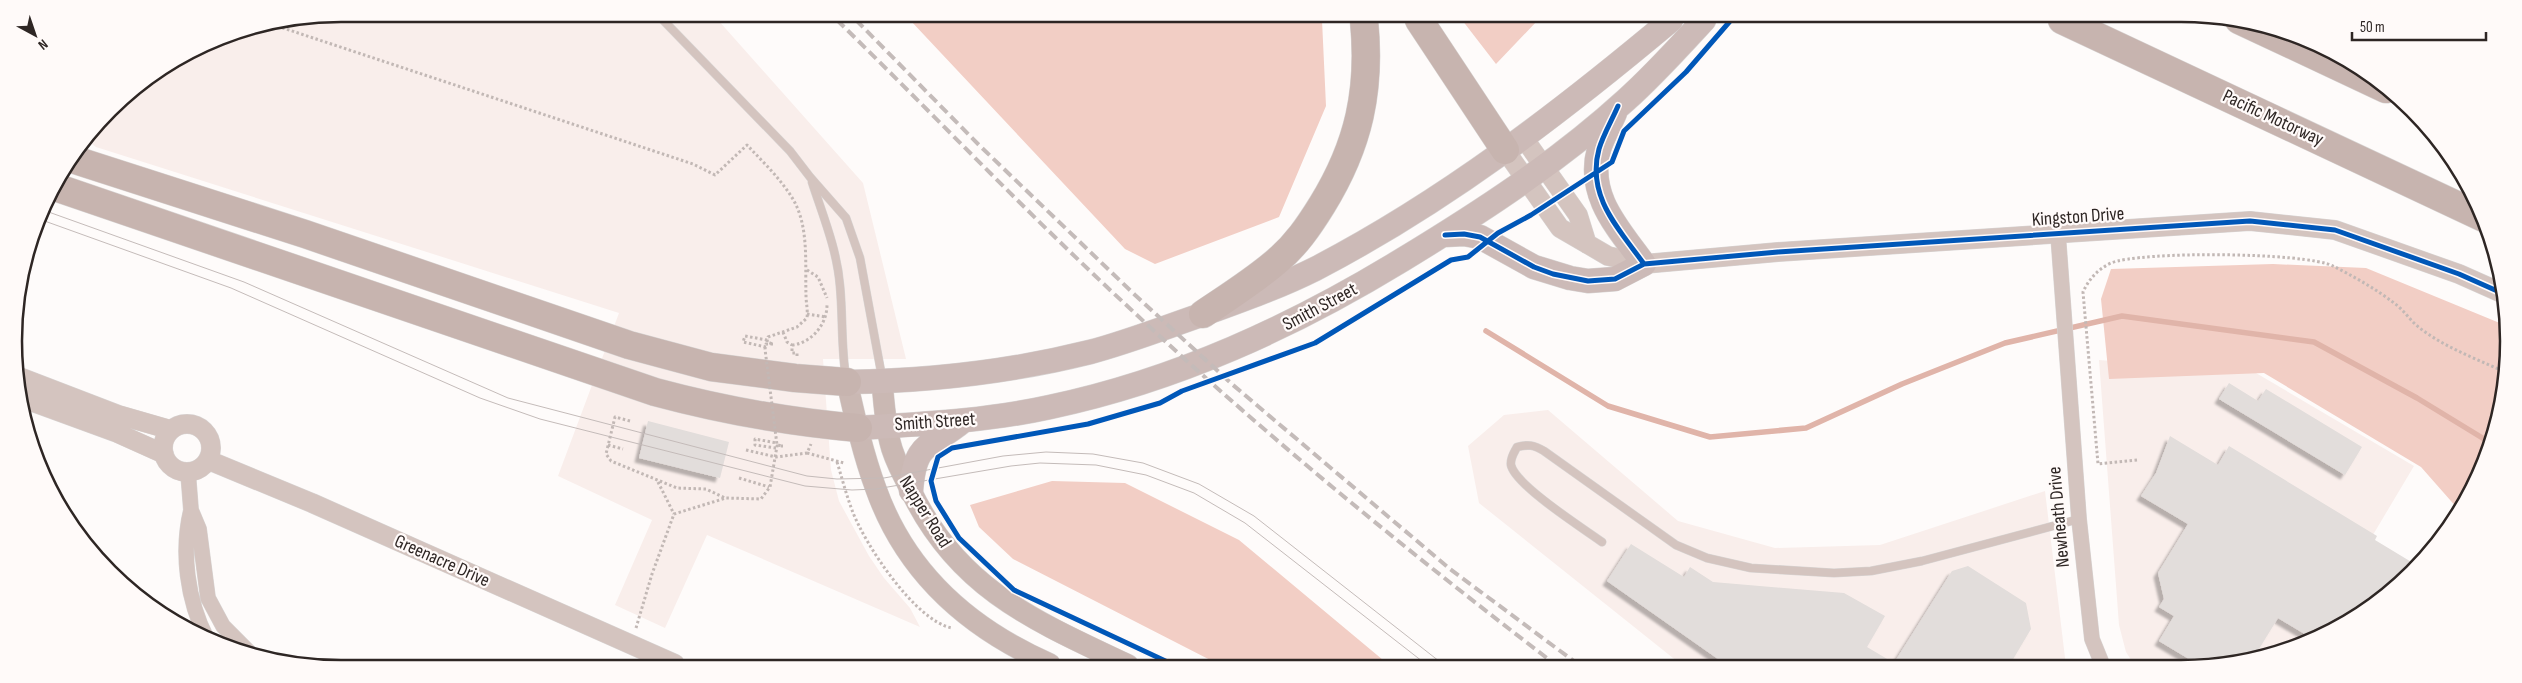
<svg xmlns="http://www.w3.org/2000/svg" width="2522" height="683" viewBox="0 0 2522 683" font-family="'Sofia Sans Condensed',sans-serif">
  <style>
    .built { fill: #f9eeeb }
    .forest { fill: #f2cec5 }
    .lines { fill: none; stroke-linecap: round; stroke-linejoin: round }
    .stream { stroke: #e0b4a9; stroke-width: 5.5 }
    .building { fill: #e2dddb; filter: url(#shadow) }
    .service-casing { stroke: #d8d5d4; stroke-width: 9 }
    .minor-casing { stroke: #d8d5d4; stroke-width: 16 }
    .tertiary-casing { stroke: #d8d5d4; stroke-width: 20 }
    .secondary-casing { stroke: #d8d5d4; stroke-width: 22 }
    .primary-casing { stroke: #d8d5d4; stroke-width: 25 }
    .motorway-casing { stroke: #d8d5d4; stroke-width: 29 }
    .path { stroke: #c2b8b5; stroke-width: 3; stroke-dasharray: 2.5 2.5; stroke-linecap: butt }
    .service { stroke: #d4c4bf; stroke-width: 8 }
    .minor { stroke: #d4c4bf; stroke-width: 15 }
    .tertiary { stroke: #d4c4bf; stroke-width: 19 }
    .secondary { stroke: #cab8b3; stroke-width: 21 }
    .primary { stroke: #ccbab7; stroke-width: 24 }
    .motorway { stroke: #c7b4af; stroke-width: 28 }
    .tram { stroke: #c4bbb9; stroke-width: 1 }
    .rail { stroke: #c4bbb9; stroke-width: 4; stroke-dasharray: 10 5; stroke-linecap: butt }
    .path-bridge { stroke: #c2b8b5; stroke-width: 3; stroke-dasharray: 2.5 2.5; stroke-linecap: butt }
    .cycleway-casing { stroke: #fffaf9; stroke-width: 8 }
    .cycleway { stroke: #0057b8; stroke-width: 5 }
    .labels { text-anchor: middle; dominant-baseline: central; stroke-width: 4.5; stroke-linejoin: round; paint-order: stroke }
    .street-label { font-size: 19px; fill: #2e2624; stroke: #fffaf9 }
    .rim { fill: none; stroke: #2e2624; stroke-width: 2.5 }
  </style>
  <defs>
    <filter id="shadow"><feDropShadow dx="-4.5" dy="4.5" stdDeviation="1" flood-color="#0004"/></filter>
  </defs>
  <rect width="100%" height="100%" fill="#fefbfa"/>
  <!-- built -->
  <path class="built" d="M 278,20 L 718,20 L 863,183 L 906,359 L 823,359 L 831,470 L 839,501 L 869,556 L 884,578 L 910,608 L 920,627 L 707,535 L 665,628 L 615,605 L 652,520 L 558,476 L 619,313 L 96,147 L 89,142 L 125,95 L 216,39 Z
    M 2099,360 L 2256,373 L 2414,466 L 2330,607 L 2325,636 L 2223,666 L 2135,666 L 2126,652 L 2119,625 Z
    M 1548,410 L 1678,521 L 1775,548 L 1880,545 L 2045,491 L 2066,666 L 1683,666 L 1479,503 L 1468,446 L 1504,415 Z"/>
  <!-- forest -->
  <path class="forest" d="M 910,20 L 1322,20 L 1326,106 L 1279,217 L 1155,264 L 1125,249 Z
    M 1462,20 L 1538,20 L 1496,64 Z
    M 2273,264 L 2366,268 L 2507,326 L 2508,341 L 2502,405 L 2474,487 L 2458,509 L 2421,467 L 2264,373 L 2109,379 L 2101,299 L 2111,269 Z
    M 1052,481 L 1125,483 L 1239,540 L 1389,665 L 1220,665 L 1013,559 L 979,527 L 970,505 Z"/>
  <g class="lines">
    <!-- stream -->
    <path class="stream" d="M 1486,331 L 1608,406 L 1710,437 L 1806,428 L 1902,384 L 2005,343 L 2122,316 L 2314,342 L 2417,398 L 2489,442"/>
  </g>
  <!-- building -->
  <path class="building" d="M 2229,383 L 2258,401 L 2266,389 L 2362,447 L 2345,475 L 2219,399 Z
    M 648,421 L 729,442 L 720,478 L 639,458 Z
    M 2170,436 L 2218,465 L 2229,446 L 2377,536 L 2375,540 L 2418,566 L 2412,573 L 2325,636 L 2313,639 L 2278,618 L 2254,657 L 2223,666 L 2185,666 L 2189,659 L 2159,641 L 2174,616 L 2159,607 L 2164,599 L 2158,573 L 2188,524 L 2141,496 L 2156,473 Z
    M 1631,544 L 1684,577 L 1690,567 L 1713,582 L 1844,593 L 1885,616 L 1867,647 L 1894,663 L 1952,571 L 1968,566 L 2026,603 L 2031,629 L 2009,666 L 1728,666 L 1607,581 Z"/>
  <g class="lines">
    <defs>
      <path id="service" d="M 663,20 L 790,151 L 810,177 L 846,218 L 860,258 L 882,377
        M 812,182 C 823,216 837,249 840,286 C 843,317 841,347 846,378
        M 1602,542 C 1584,529 1515,485 1511,465 C 1510,458 1514,453 1517,447 C 1528,444 1534,445 1544,451 L 1676,545 L 1707,558 L 1751,568 L 1834,573 L 1871,571 L 1922,561 L 2079,519"/>
      <path id="minor" d="M 2058,234 L 2079,519 L 2092,639 L 2103,666
        M 188,472 L 191,510 L 199,529 L 208,598 L 223,626 L 252,655
        M 191,510 C 181,552 187,600 207,639"/>
      <path id="tertiary" d="M 1523,137 L 1578,215 L 1587,244
        M 1505,150 L 1560,228 L 1608,256 L 1644,264 L 1778,252 L 2250,221 L 2335,230 L 2459,274 L 2504,294
        M 20,377 L 119,415 L 171,430
        M 22,398 L 115,432 L 164,454
        M163 448a24 24 0 1 1 48 0a24 24 0 1 1-48 0Z
        M 208,460 L 312,503 L 675,664"/>
      <path id="secondary" d="M 847,382 C 855,418 863,454 876,489 C 906,573 970,629 1050,664
        M 882,382 C 884,402 885,422 890,442 C 894,460 903,474 911,491 C 958,589 1035,621 1128,665"/>
      <path id="primary" d="M 1445,235 L 1464,234 L 1480,237 L 1534,267 L 1570,278 L 1588,281 L 1615,279 L 1644,264 C 1619,229 1586,196 1599,149 C 1603,137 1610,125 1615,113
        M 847,382 C 928,381 1010,372 1090,352 C 1128,342 1166,327 1204,314 C 1242,300 1279,287 1315,269 C 1444,202 1560,113 1671,20
        M 858,428 C 922,424 987,421 1050,407 C 1177,380 1292,327 1402,260 C 1481,212 1558,162 1626,100 C 1654,75 1679,47 1704,20
        M 911,491 C 915,440 929,449 963,421"/>
      <path id="motorway" d="M 1419,20 L 1505,150
        M 2062,20 L 2484,218
        M 2239,20 L 2386,89
        M 75,160 L 305,234 L 629,345 L 711,367 L 795,378 L 847,382
        M 55,187 L 655,392 C 722,410 789,422 858,428
        M 1203,314 C 1228,297 1254,281 1277,261 C 1296,245 1309,226 1322,205 C 1359,145 1371,90 1364,20"/>
    </defs>
    <!-- service casing -->
    <use href="#service" class="service-casing"/>
    <!-- minor casing -->
    <use href="#minor" class="minor-casing"/>
    <!-- tertiary casing -->
    <use href="#tertiary" class="tertiary-casing"/>
    <!-- secondary casing -->
    <use href="#secondary" class="secondary-casing"/>
    <!-- primary casing -->
    <use href="#primary" class="primary-casing"/>
    <!-- motorway casing -->
    <use href="#motorway" class="motorway-casing"/>
    <!-- path -->
    <path class="path" d="M 268,23 L 693,164 L 715,175 L 747,145 C 763,162 782,180 794,201 C 809,228 805,265 806,295 C 806,303 808,310 807,318 L 797,327 L 768,337 L 767,342 L 773,344
      M 807,270 L 818,277 L 827,298
      M 807,314 L 826,317
      M 783,332 L 787,342 L 792,345 L 792,353 L 797,353 L 797,358
      M 792,345 C 812,343 827,324 827,305
      M 766,347 L 743,342 L 745,336 L 767,340
      M 630,421 L 615,417 L 606,454 L 611,461 L 677,488 L 706,489 L 725,498
      M 608,445 L 623,449
      M 776,448 L 755,445 L 755,439 L 777,443
      M 746,450 L 776,457 L 807,453 L 811,444
      M 807,453 L 844,463
      M 2137,460 L 2098,464 L 2083,292 C 2089,279 2098,269 2111,263 C 2140,251 2305,252 2333,266 C 2353,276 2376,289 2394,303 C 2404,310 2411,322 2421,329 C 2446,348 2477,359 2505,372
      M 837,462 C 842,478 846,494 852,510 C 864,543 915,621 952,628
      M 739,478 L 769,487
      M 658,482 L 674,514
      M 636,628 L 652,574 L 674,514 L 726,498 L 761,499 L 770,487 L 777,446 L 783,446"/>
    <!-- service -->
    <use href="#service" class="service"/>
    <!-- minor -->
    <use href="#minor" class="minor"/>
    <!-- tertiary -->
    <use href="#tertiary" class="tertiary"/>
    <!-- secondary -->
    <use href="#secondary" class="secondary"/>
    <!-- primary -->
    <use href="#primary" class="primary"/>
    <!-- motorway -->
    <use href="#motorway" class="motorway"/>
    <!-- tram -->
    <path class="tram" d="M 43,210 L 244,282 L 508,398 L 807,476 L 837,479 L 884,478 L 1003,456 L 1046,452 L 1093,454 L 1143,463 L 1199,484 L 1254,516 L 1444,665
      M 39,219 L 231,288 L 480,398 L 540,419 L 805,486 L 852,490 L 876,489 L 1011,466 L 1040,463 L 1096,465 L 1146,475 L 1194,493 L 1245,523 L 1427,665"/>
    <!-- rail -->
    <path class="rail" d="M 837,20 C 933,114 1026,212 1124,303 C 1261,432 1407,551 1556,665
      M 856,20 L 979,145 L 1135,295 L 1233,385 L 1450,569 L 1579,665"/>
    <!-- path-bridge -->
    <path class="path-bridge" d="M 773,344 L 766,344 L 765,349 L 777,445 L 783,446"/>
    <defs>
      <path id="cycleway" d="M 1618,106 C 1612,120 1603,135 1599,149 C 1586,196 1619,229 1644,264
        M 1445,235 L 1464,234 L 1480,237 L 1534,267 L 1553,274 L 1588,281 L 1615,279 L 1644,264 L 1778,252 L 2250,221 L 2335,230 L 2459,274 L 2504,294
        M 1174,665 L 1014,590 L 959,538 L 936,501 L 931,481 L 938,457 L 952,448 L 1088,424 L 1160,403 L 1182,391 L 1315,343 L 1451,260 L 1468,257 L 1498,233 L 1531,215 L 1612,162 L 1624,131 L 1686,72 L 1731,20"/>
    </defs>
    <!-- cycleway casing -->
    <use href="#cycleway" class="cycleway-casing"/>
    <!-- cycleway -->
    <use href="#cycleway" class="cycleway"/>
  </g>
  <g class="labels">
    <!-- street labels -->
    <g class="street-label">
      <text transform="translate(2273 118) rotate(25)">Pacific Motorway</text>
      <text transform="translate(2078 217) rotate(-4)">Kingston Drive</text>
      <text transform="translate(1320 307) rotate(-28)">Smith Street</text>
      <text transform="translate(935 422) rotate(-4)">Smith Street</text>
      <text transform="translate(925 512) rotate(58)">Napper Road</text>
      <text transform="translate(2059 517) rotate(-95)">Newheath Drive</text>
      <text transform="translate(442 561) rotate(24)">Greenacre Drive</text>
    </g>
  </g>
  <!-- crop -->
  <path d="M0 0H2522V683H0ZM341 22H2181A319 319 0 0 1 2500 341V341A319 319 0 0 1 2181 660H341A319 319 0 0 1 22 341V341A319 319 0 0 1 341 22Z" fill="#fffaf9" fill-rule="evenodd"/>
  <path class="rim" d="M341 22H2181A319 319 0 0 1 2500 341V341A319 319 0 0 1 2181 660H341A319 319 0 0 1 22 341V341A319 319 0 0 1 341 22Z"/>
  <!-- north arrow -->
  <g transform="translate(35 35) rotate(140)" stroke="#fffaf9" stroke-width="4" paint-order="stroke">
  <path d="M0-4L9 19L0 12L-9 19Z" fill="#2e2624"/>
  <text y="-8" font-size="14" font-weight="bold" text-anchor="middle" fill="#2e2624">N</text>
  </g>
  <!-- scale -->
  <path d="M2352 32v8h134v-8" fill="none" stroke="#2e2624" stroke-width="2.5"/>
  <text x="2360" y="32" font-size="15" fill="#2e2624" stroke="#fffaf9" stroke-width="4" paint-order="stroke">50 m</text>
</svg>
